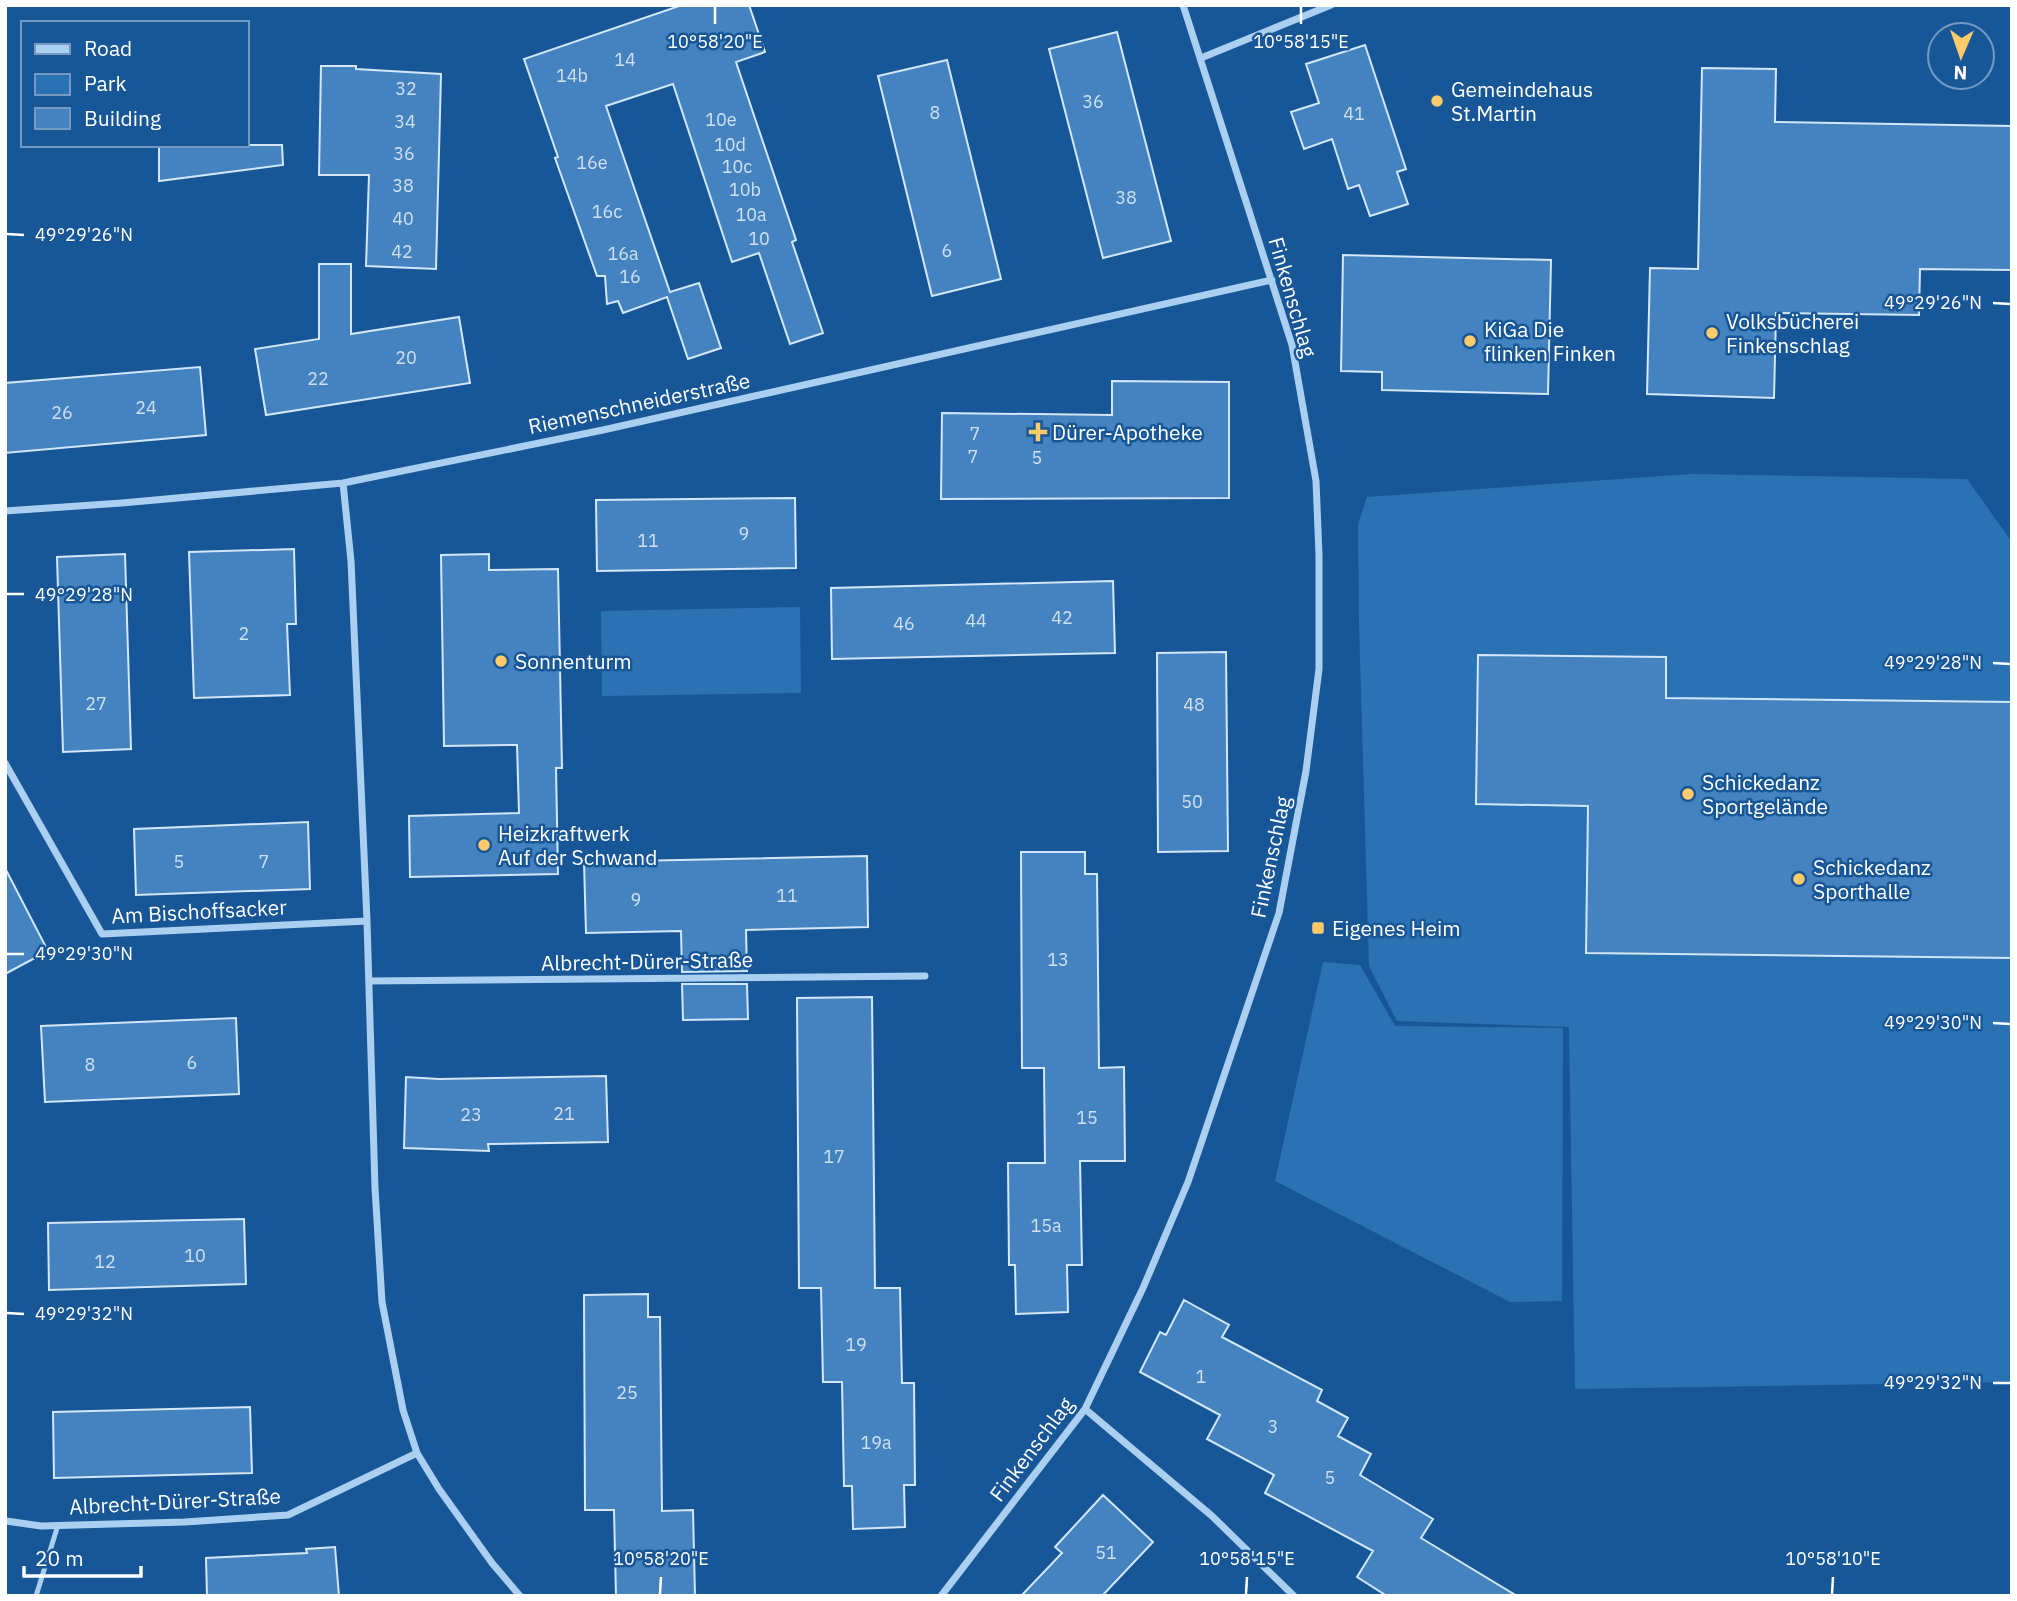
<svg xmlns="http://www.w3.org/2000/svg" width="2017" height="1601" viewBox="0 0 2017 1601" font-family="'IBM Plex Sans',sans-serif">
  <style>
    .green { fill: #2b72b5 }
    .building { fill: #4483bf; stroke: #d2e7fc; stroke-width: 2 }
    .lines { fill: none; stroke-linecap: round; stroke-linejoin: round }
    .lane { stroke: #aacff1; stroke-width: 5 }
    .street { stroke: #aacff1; stroke-width: 7 }
    .ticks { fill: none; stroke: #fff; stroke-width: 2.5 }
    .poi-dot { fill: #ffcb6a; stroke: #185797; stroke-width: 2.5 }
    .labels { text-anchor: middle; dominant-baseline: central; stroke-width: 5; stroke-linejoin: round; paint-order: stroke }
    .number-label { font-size: 18px; fill: #d0e0ef }
    .poi-label { font-size: 21px; fill: #fff; stroke: #185797; text-anchor: start }
    .street-label { font-size: 21px; fill: #fff; stroke: #185797 }
    .ticks-label { font-size: 18px; text-anchor: middle; fill: #fff; stroke: #185797; stroke-width: 5; stroke-linejoin: round; paint-order: stroke }
  </style>
  <rect width="100%" height="100%" fill="#185797"/>
  <!-- green -->
  <path class="green" d="M 1691,474 L 1967,479 L 2012,542 L 2012,1382 L 1575,1389 L 1569,1027 L 1397,1021 L 1369,966 L 1359,623 L 1358,525 L 1367,497 Z
    M 800,607 L 801,693 L 602,696 L 601,611 Z
    M 1323,962 L 1360,965 L 1395,1026 L 1563,1028 L 1562,1301 L 1510,1302 L 1275,1181 Z"/>
  <!-- building -->
  <path class="building" d="M 682,5 L 749,5 L 765,52 L 736,62 L 796,240 L 792,242 L 823,333 L 790,344 L 759,253 L 732,262 L 673,84 L 606,106 L 670,292 L 699,283 L 721,348 L 688,359 L 667,297 L 623,313 L 618,301 L 607,304 L 605,276 L 597,276 L 555,158 L 558,157 L 524,59 Z
    M 1117,32 L 1171,241 L 1103,258 L 1049,49 Z
    M 1365,45 L 1406,169 L 1397,172 L 1408,204 L 1370,216 L 1359,185 L 1348,189 L 1332,139 L 1304,149 L 1291,112 L 1319,103 L 1306,64 Z
    M 947,60 L 1001,279 L 932,296 L 878,76 Z
    M 321,66 L 356,66 L 356,69 L 441,74 L 436,269 L 366,266 L 369,175 L 319,175 Z
    M 1702,68 L 1776,69 L 1775,122 L 2012,126 L 2012,270 L 1920,269 L 1919,315 L 1776,313 L 1774,398 L 1647,394 L 1650,268 L 1698,269 Z
    M 159,145 L 282,145 L 283,165 L 159,181 Z
    M 1343,255 L 1551,260 L 1548,394 L 1382,390 L 1382,372 L 1341,371 Z
    M 319,264 L 351,264 L 351,334 L 459,317 L 470,383 L 266,415 L 255,349 L 319,339 Z
    M 200,367 L 206,435 L 5,453 L 5,383 Z
    M 1112,381 L 1229,382 L 1229,498 L 941,499 L 942,413 L 1112,415 Z
    M 795,498 L 796,568 L 597,571 L 596,500 Z
    M 294,549 L 296,624 L 287,624 L 290,695 L 194,698 L 189,552 Z
    M 125,554 L 131,749 L 63,752 L 57,557 Z
    M 489,554 L 489,570 L 558,569 L 562,768 L 556,768 L 558,874 L 410,877 L 409,816 L 519,813 L 517,745 L 444,746 L 441,555 Z
    M 1113,581 L 1115,653 L 832,659 L 831,588 Z
    M 1226,652 L 1228,851 L 1158,852 L 1157,653 Z
    M 1478,655 L 1666,657 L 1666,698 L 2012,702 L 2012,958 L 1586,953 L 1588,806 L 1476,804 Z
    M 308,822 L 310,889 L 136,895 L 134,829 Z
    M 1021,852 L 1085,852 L 1085,874 L 1097,874 L 1099,1068 L 1124,1067 L 1125,1161 L 1080,1161 L 1082,1265 L 1067,1265 L 1068,1312 L 1016,1314 L 1015,1265 L 1009,1265 L 1008,1163 L 1045,1163 L 1044,1068 L 1022,1068 Z
    M 867,856 L 868,927 L 746,930 L 747,971 L 682,972 L 681,931 L 586,933 L 584,862 Z
    M 5,868 L 48,951 L 5,974 Z
    M 682,984 L 747,984 L 748,1019 L 683,1020 Z
    M 872,997 L 875,1288 L 900,1288 L 902,1383 L 914,1383 L 915,1485 L 904,1485 L 905,1527 L 853,1529 L 852,1486 L 844,1486 L 842,1382 L 823,1382 L 821,1288 L 799,1288 L 797,998 Z
    M 236,1018 L 239,1094 L 45,1102 L 41,1026 Z
    M 606,1076 L 608,1142 L 488,1144 L 489,1151 L 404,1148 L 406,1077 L 439,1079 Z
    M 244,1219 L 246,1284 L 49,1290 L 48,1223 Z
    M 648,1294 L 648,1317 L 660,1317 L 662,1511 L 693,1510 L 695,1596 L 616,1596 L 614,1510 L 585,1510 L 584,1295 Z
    M 1184,1300 L 1229,1325 L 1222,1337 L 1322,1390 L 1317,1401 L 1348,1418 L 1338,1436 L 1371,1454 L 1360,1475 L 1433,1519 L 1421,1538 L 1517,1596 L 1387,1596 L 1357,1577 L 1373,1551 L 1265,1493 L 1274,1475 L 1207,1439 L 1220,1415 L 1140,1372 L 1160,1332 L 1166,1335 Z
    M 250,1407 L 252,1473 L 54,1478 L 53,1412 Z
    M 1103,1495 L 1153,1542 L 1102,1596 L 1021,1596 L 1062,1553 L 1055,1547 Z
    M 335,1547 L 339,1596 L 207,1596 L 206,1558 L 307,1553 L 306,1549 Z"/>
  <g class="lines">
    <!-- lane -->
    <path class="lane" d="M 36,1596 L 58,1525"/>
    <!-- street -->
    <path class="street" d="M 1201,58 L 1331,5
      M 343,483 L 351,561 L 367,921 L 375,1188 L 382,1302 L 403,1410 L 417,1453 L 439,1489 L 492,1563 L 520,1596
      M 5,511 L 122,503 L 343,483 L 603,430 L 1272,280
      M 5,763 L 102,934 L 367,921
      M 369,981 L 925,976
      M 1085,1409 L 1212,1516 L 1294,1596
      M 6,1521 L 41,1526 L 185,1522 L 288,1515 L 417,1453
      M 941,1596 L 1085,1409 L 1143,1288 L 1188,1182 L 1279,913 L 1306,771 L 1319,669 L 1319,555 L 1316,481 L 1292,345 L 1183,5"/>
  </g>
  <!-- ticks -->
  <path class="ticks" d="M 715,24 L 715,7M 1301,24 L 1301,7M 7,234 L 24,235M 1993,303 L 2010,304M 7,594 L 24,594M 1993,663 L 2010,664M 7,954 L 24,954M 1993,1023 L 2010,1024M 7,1313 L 24,1314M 1993,1383 L 2010,1383M 660,1594 L 661,1577M 1246,1594 L 1247,1577M 1832,1594 L 1833,1577"/>
  <!-- markers -->
  <g class="poi-dot">
    <circle cx="1437" cy="101" r="7"/>
    <circle cx="1712" cy="333" r="7"/>
    <circle cx="1470" cy="341" r="7"/>
    <path d="M1034.5 421.5h7v7h7v7h-7v7h-7v-7h-7v-7h7z"/>
    <circle cx="501" cy="661" r="7"/>
    <circle cx="1688" cy="794" r="7"/>
    <circle cx="484" cy="845" r="7"/>
    <circle cx="1799" cy="879" r="7"/>
    <rect x="1311" y="921" width="14" height="14" rx="3.5"/>
  </g>
  <g class="labels">
    <!-- number labels -->
    <g class="number-label">
      <text x="625" y="59">14</text>
      <text x="572" y="75">14b</text>
      <text x="406" y="88">32</text>
      <text x="1093" y="101">36</text>
      <text x="935" y="112">8</text>
      <text x="1354" y="113">41</text>
      <text x="721" y="119">10e</text>
      <text x="405" y="121">34</text>
      <text x="730" y="144">10d</text>
      <text x="404" y="153">36</text>
      <text x="592" y="162">16e</text>
      <text x="737" y="166">10c</text>
      <text x="403" y="185">38</text>
      <text x="745" y="189">10b</text>
      <text x="1126" y="197">38</text>
      <text x="607" y="211">16c</text>
      <text x="751" y="214">10a</text>
      <text x="403" y="218">40</text>
      <text x="759" y="238">10</text>
      <text x="947" y="250">6</text>
      <text x="402" y="251">42</text>
      <text x="623" y="253">16a</text>
      <text x="630" y="276">16</text>
      <text x="406" y="357">20</text>
      <text x="318" y="378">22</text>
      <text x="146" y="407">24</text>
      <text x="62" y="412">26</text>
      <text x="975" y="433">7</text>
      <text x="973" y="456">7</text>
      <text x="1037" y="457">5</text>
      <text x="744" y="533">9</text>
      <text x="648" y="540">11</text>
      <text x="1062" y="617">42</text>
      <text x="976" y="620">44</text>
      <text x="904" y="623">46</text>
      <text x="244" y="633">2</text>
      <text x="96" y="703">27</text>
      <text x="1194" y="704">48</text>
      <text x="1192" y="801">50</text>
      <text x="179" y="861">5</text>
      <text x="264" y="861">7</text>
      <text x="787" y="895">11</text>
      <text x="636" y="899">9</text>
      <text x="1058" y="959">13</text>
      <text x="192" y="1062">6</text>
      <text x="90" y="1064">8</text>
      <text x="564" y="1113">21</text>
      <text x="471" y="1114">23</text>
      <text x="1087" y="1117">15</text>
      <text x="834" y="1156">17</text>
      <text x="1046" y="1225">15a</text>
      <text x="195" y="1255">10</text>
      <text x="105" y="1261">12</text>
      <text x="856" y="1344">19</text>
      <text x="1201" y="1376">1</text>
      <text x="627" y="1392">25</text>
      <text x="1273" y="1426">3</text>
      <text x="876" y="1442">19a</text>
      <text x="1330" y="1477">5</text>
      <text x="1106" y="1552">51</text>
    </g>
    <!-- poi labels -->
    <g class="poi-label">
      <text x="1451" y="89">Gemeindehaus<tspan x="1451" dy="24">St.Martin</tspan></text>
      <text x="1726" y="321">Volksbücherei<tspan x="1726" dy="24">Finkenschlag</tspan></text>
      <text x="1484" y="329">KiGa Die<tspan x="1484" dy="24">flinken Finken</tspan></text>
      <text x="1052" y="432">Dürer-Apotheke</text>
      <text x="515" y="661">Sonnenturm</text>
      <text x="1702" y="782">Schickedanz<tspan x="1702" dy="24">Sportgelände</tspan></text>
      <text x="498" y="833">Heizkraftwerk<tspan x="498" dy="24">Auf der Schwand</tspan></text>
      <text x="1813" y="867">Schickedanz<tspan x="1813" dy="24">Sporthalle</tspan></text>
      <text x="1332" y="928">Eigenes Heim</text>
    </g>
    <!-- street labels -->
    <g class="street-label">
      <text transform="translate(1293 297) rotate(74)">Finkenschlag</text>
      <text transform="translate(639 403) rotate(-12)">Riemenschneiderstraße</text>
      <text transform="translate(1270 857) rotate(-78)">Finkenschlag</text>
      <text transform="translate(199 911) rotate(-3)">Am Bischoffsacker</text>
      <text transform="translate(647 961) rotate(-1)">Albrecht-Dürer-Straße</text>
      <text transform="translate(1031 1449) rotate(-53)">Finkenschlag</text>
      <text transform="translate(175 1501) rotate(-3)">Albrecht-Dürer-Straße</text>
    </g>
  </g>
  <g class="ticks-label">
    <text x="715" y="48">10°58'20"E</text>
    <text x="1301" y="48">10°58'15"E</text>
    <text x="84" y="241">49°29'26"N</text>
    <text x="1933" y="309">49°29'26"N</text>
    <text x="84" y="601">49°29'28"N</text>
    <text x="1933" y="669">49°29'28"N</text>
    <text x="84" y="960">49°29'30"N</text>
    <text x="1933" y="1029">49°29'30"N</text>
    <text x="84" y="1320">49°29'32"N</text>
    <text x="1933" y="1389">49°29'32"N</text>
    <text x="661" y="1565">10°58'20"E</text>
    <text x="1247" y="1565">10°58'15"E</text>
    <text x="1833" y="1565">10°58'10"E</text>
  </g>
  <!-- border -->
  <rect width="2017" height="1601" fill="none" stroke="#ffffff" stroke-width="14"/>
  <!-- legend -->
  <rect x="21" y="21" width="228" height="126" fill="#185797" stroke="#749ac1" stroke-width="2"/>
  <rect x="35" y="44" width="35" height="10" fill="#aacff1" stroke="#749ac1" stroke-width="2"/>
  <text x="84" y="56" font-size="21" fill="#ffffff">Road</text>
  <rect x="35" y="74" width="35" height="21" fill="#2b72b5" stroke="#749ac1" stroke-width="2"/>
  <text x="84" y="91" font-size="21" fill="#ffffff">Park</text>
  <rect x="35" y="108" width="35" height="21" fill="#4483bf" stroke="#749ac1" stroke-width="2"/>
  <text x="84" y="126" font-size="21" fill="#ffffff">Building</text>
  <!-- north arrow -->
  <g transform="translate(1961 56) rotate(182)"><circle r="33" fill="#185797" stroke="#749ac1" stroke-width="2"/>
  <path d="M0-5L12 26L0 18L-12 26Z" fill="#ffcb6a"/>
  <text y="-10" font-size="19" font-weight="bold" text-anchor="middle" fill="#ffffff">N</text>
  </g>
  <!-- scale -->
  <path d="M24 1566v10h117v-10" fill="none" stroke="#ffffff" stroke-width="3.5"/>
  <text x="35" y="1566" font-size="21" fill="#ffffff" stroke="#185797" stroke-width="5" paint-order="stroke">20 m</text>
</svg>
